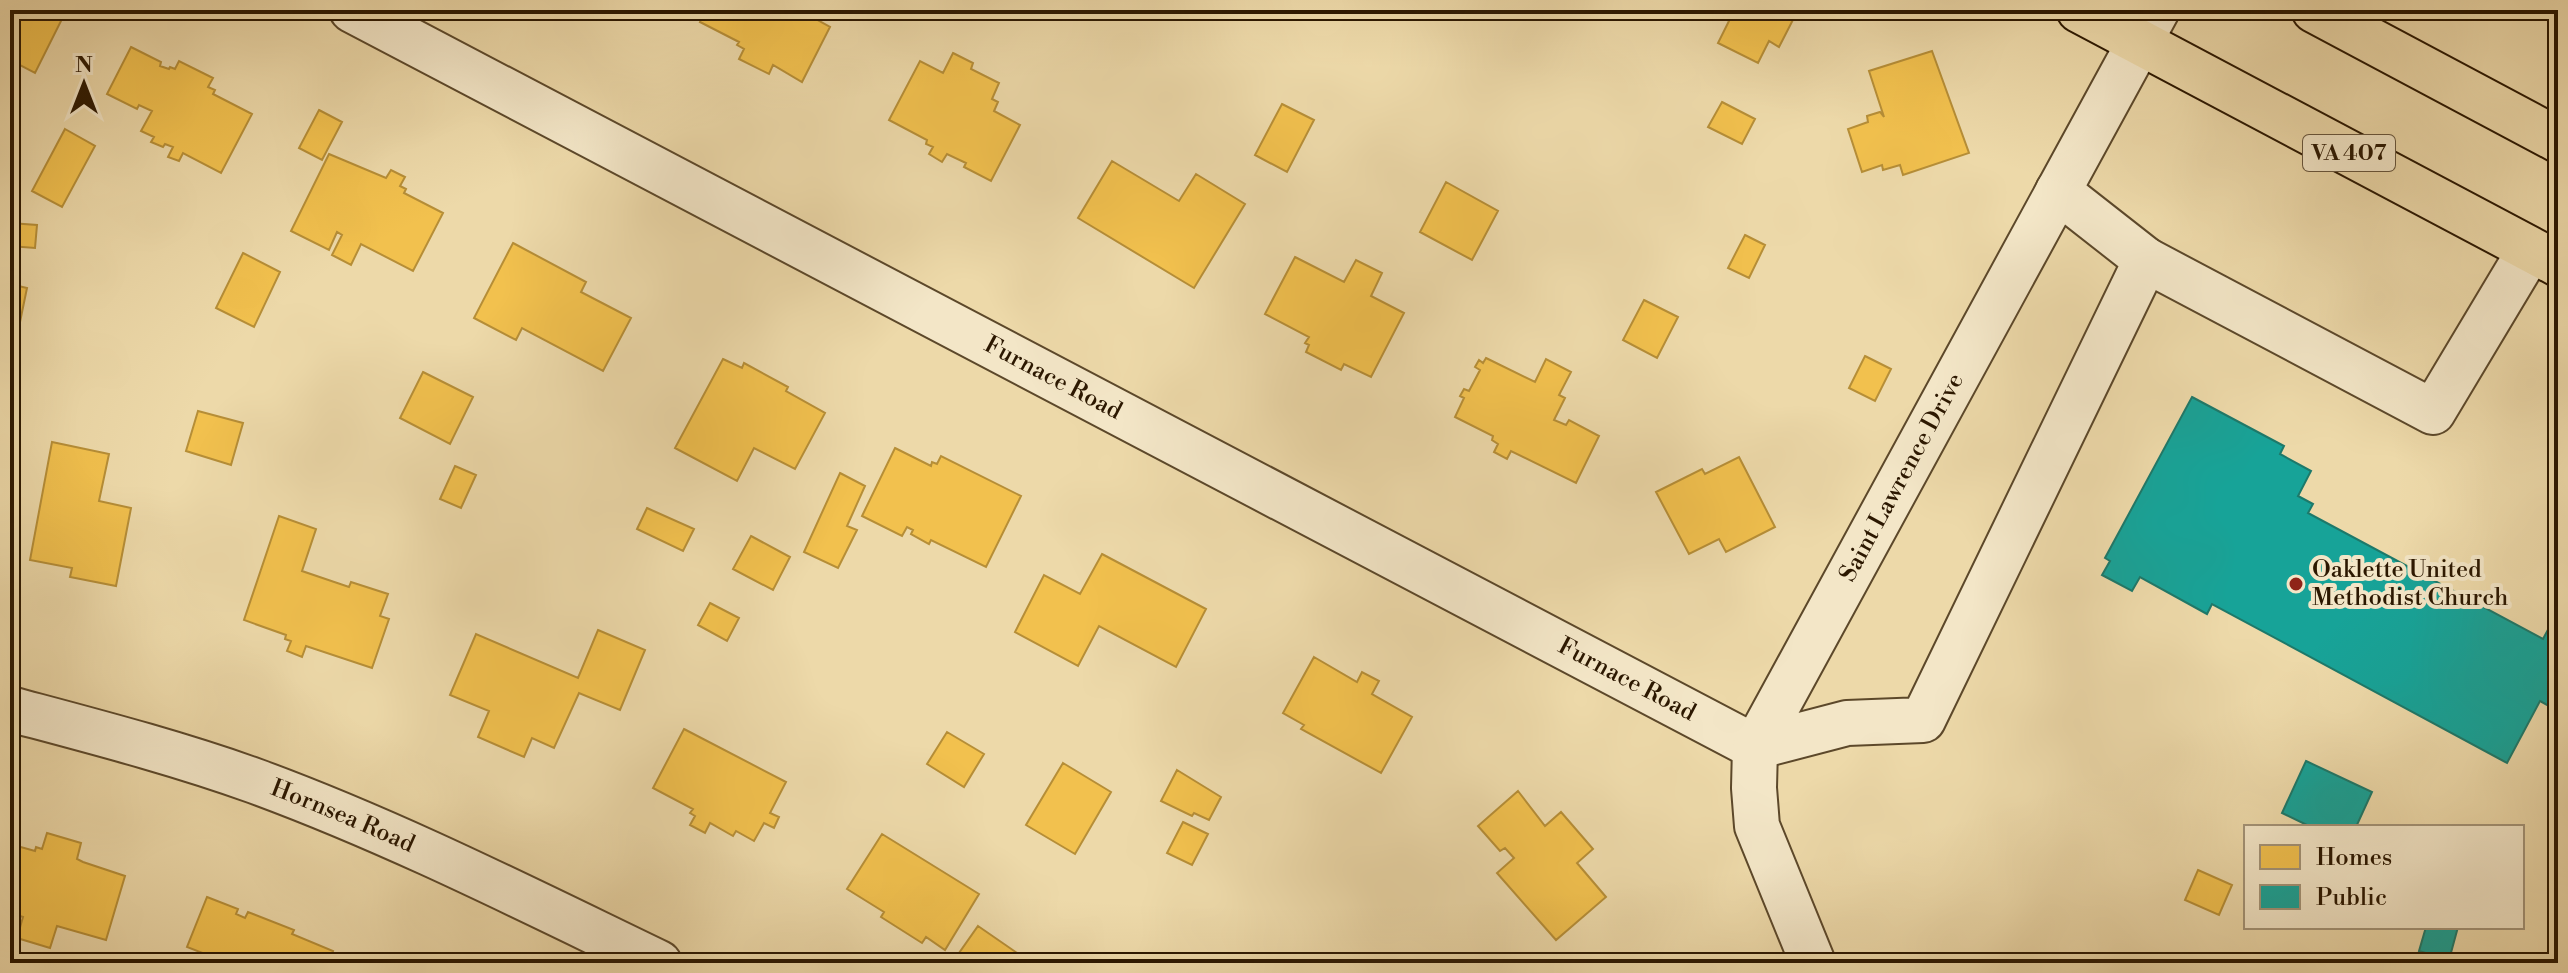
<svg xmlns="http://www.w3.org/2000/svg" width="2568" height="973" viewBox="0 0 2568 973" font-family="'Libre Bodoni',serif">
  <style>
    .homes { fill: #f2c14e; stroke: #b68e37; stroke-width: 2 }
    .public { fill: #17a398; stroke: #1d796a; stroke-width: 2 }
    .lines { fill: none; stroke-linecap: round; stroke-linejoin: round }
    .minor-casing { stroke: #5c482a; stroke-width: 48 }
    .major-casing { stroke: #2b1700; stroke-width: 48 }
    .minor { stroke: #f3e6c7; stroke-width: 44 }
    .major { stroke: #edd9a9; stroke-width: 44 }
    .poi-dot { fill: #8f2418; stroke: #f3e6c7; stroke-width: 3 }
    .labels { text-anchor: middle; dominant-baseline: central; stroke-width: 8; stroke-linejoin: round; paint-order: stroke }
    .shield { fill: #f3e6c7; stroke: #67553c; stroke-width: 2 }
    .shield-label { font-size: 22px; font-weight: bold; fill: #2b1700 }
    .street-label { font-size: 24px; fill: #2b1700; stroke: #f3e6c7 }
    .poi-label { font-size: 24px; fill: #2b1700; stroke: #f3e6c7; text-anchor: start }
  </style>
  <rect width="100%" height="100%" fill="#edd9a9"/>
  <filter id="stains"><feTurbulence type="fractalNoise" baseFrequency=".0025" numOctaves="4"/><feColorMatrix values="0 0 0 0 .2 0 0 0 0 .09 0 0 0 0 .02 0 0 0 .5 -.17"/></filter>
  <radialGradient id="worn" r=".72"><stop offset=".6" stop-color="#630" stop-opacity="0"/><stop offset="1" stop-color="#630" stop-opacity=".3"/></radialGradient>
  <!-- homes -->
  <path class="homes" d="M 10,10 L 54,10 L 64,15 L 35,73 L 10,60 Z
    M 707,10 L 806,10 L 805,13 L 830,27 L 802,82 L 773,65 L 769,74 L 739,59 L 744,49 L 737,45 L 739,42 L 700,22 Z
    M 1707,10 L 1798,10 L 1779,47 L 1769,41 L 1758,63 L 1718,43 L 1729,21 Z
    M 131,47 L 161,62 L 160,66 L 169,69 L 170,67 L 175,69 L 179,61 L 213,78 L 208,87 L 215,90 L 213,94 L 252,114 L 221,173 L 183,153 L 179,161 L 168,157 L 173,147 L 165,144 L 163,147 L 151,142 L 154,137 L 141,131 L 152,111 L 139,105 L 137,109 L 107,94 Z
    M 1932,51 L 1969,153 L 1903,175 L 1900,165 L 1883,170 L 1882,165 L 1862,172 L 1848,129 L 1868,122 L 1867,116 L 1880,112 L 1884,117 L 1869,71 Z
    M 953,53 L 973,63 L 971,69 L 999,83 L 992,99 L 998,102 L 994,111 L 1020,125 L 991,181 L 964,167 L 966,163 L 947,154 L 942,162 L 929,154 L 933,147 L 926,144 L 927,140 L 889,120 L 920,61 L 943,73 Z
    M 1722,102 L 1755,119 L 1742,144 L 1708,127 Z
    M 1282,104 L 1314,120 L 1287,172 L 1255,155 Z
    M 319,110 L 342,122 L 322,160 L 299,148 Z
    M 65,129 L 95,146 L 62,207 L 32,191 Z
    M 329,154 L 386,178 L 391,170 L 405,177 L 400,186 L 406,189 L 404,193 L 443,213 L 413,271 L 361,244 L 351,265 L 332,255 L 342,235 L 337,232 L 329,250 L 291,231 Z
    M 1112,161 L 1179,201 L 1196,174 L 1245,204 L 1194,288 L 1078,218 Z
    M 1446,182 L 1498,211 L 1472,260 L 1420,232 Z
    M 10,223 L 37,225 L 35,248 L 10,246 Z
    M 1745,235 L 1765,245 L 1749,278 L 1728,268 Z
    M 513,243 L 586,282 L 581,292 L 631,318 L 603,371 L 522,328 L 516,340 L 474,318 Z
    M 243,253 L 280,272 L 254,327 L 216,308 Z
    M 1295,257 L 1344,282 L 1356,260 L 1382,273 L 1371,296 L 1404,313 L 1371,377 L 1344,364 L 1341,370 L 1306,352 L 1309,345 L 1305,343 L 1309,337 L 1265,314 Z
    M 10,284 L 27,288 L 13,356 L 10,356 Z
    M 1644,300 L 1678,317 L 1657,358 L 1623,340 Z
    M 1865,356 L 1891,369 L 1875,401 L 1849,388 Z
    M 1486,358 L 1535,382 L 1546,359 L 1571,372 L 1559,395 L 1565,398 L 1554,420 L 1566,425 L 1569,420 L 1599,436 L 1576,483 L 1511,451 L 1507,459 L 1494,452 L 1498,444 L 1492,440 L 1493,436 L 1455,417 L 1464,398 L 1460,396 L 1464,389 L 1469,391 L 1480,370 L 1475,367 L 1479,360 L 1483,363 Z
    M 723,359 L 742,368 L 744,363 L 788,387 L 786,391 L 825,413 L 795,469 L 754,448 L 737,481 L 675,448 Z
    M 423,372 L 473,397 L 450,444 L 400,418 Z
    M 198,411 L 243,423 L 231,465 L 186,451 Z
    M 52,442 L 109,454 L 99,501 L 131,508 L 116,586 L 70,577 L 72,568 L 30,560 Z
    M 895,448 L 931,466 L 932,462 L 937,464 L 941,456 L 1021,496 L 986,567 L 931,540 L 929,544 L 911,534 L 913,530 L 907,527 L 902,536 L 862,516 Z
    M 1739,457 L 1775,527 L 1726,552 L 1719,539 L 1689,554 L 1656,492 L 1702,469 L 1705,474 Z
    M 455,466 L 476,475 L 461,508 L 440,499 Z
    M 840,473 L 865,486 L 847,526 L 857,530 L 838,568 L 804,552 Z
    M 647,508 L 694,529 L 683,551 L 637,529 Z
    M 279,516 L 316,529 L 302,571 L 349,587 L 351,582 L 388,594 L 380,616 L 389,619 L 372,668 L 306,646 L 302,657 L 287,651 L 291,641 L 285,639 L 286,635 L 244,620 Z
    M 751,536 L 790,557 L 773,590 L 733,569 Z
    M 1102,554 L 1206,609 L 1176,667 L 1099,626 L 1078,666 L 1015,632 L 1044,575 L 1080,594 Z
    M 710,603 L 739,618 L 727,641 L 698,625 Z
    M 598,630 L 645,650 L 620,710 L 579,693 L 554,748 L 532,738 L 524,757 L 478,737 L 489,711 L 450,695 L 476,634 L 578,678 Z
    M 1314,657 L 1357,682 L 1362,672 L 1379,681 L 1372,694 L 1412,717 L 1381,773 L 1301,729 L 1304,725 L 1283,713 Z
    M 684,729 L 786,782 L 770,813 L 779,817 L 774,828 L 764,823 L 754,841 L 736,831 L 733,836 L 710,823 L 705,833 L 690,825 L 695,816 L 690,813 L 693,809 L 653,788 Z
    M 947,732 L 984,754 L 964,787 L 927,764 Z
    M 1063,763 L 1111,792 L 1075,854 L 1026,825 Z
    M 1177,770 L 1221,797 L 1209,820 L 1194,813 L 1192,816 L 1161,801 Z
    M 1518,791 L 1545,826 L 1561,812 L 1593,849 L 1577,863 L 1606,897 L 1556,940 L 1497,873 L 1514,858 L 1505,848 L 1500,851 L 1478,826 Z
    M 1183,822 L 1208,834 L 1192,865 L 1167,853 Z
    M 47,833 L 81,843 L 77,859 L 83,862 L 125,876 L 106,940 L 57,926 L 50,948 L 17,938 L 23,917 L 10,913 L 10,844 L 35,851 L 36,847 L 42,849 Z
    M 882,834 L 979,894 L 945,950 L 926,937 L 922,943 L 881,917 L 884,912 L 847,889 Z
    M 2198,870 L 2232,885 L 2219,915 L 2185,900 Z
    M 207,897 L 238,909 L 236,914 L 245,918 L 248,912 L 294,930 L 292,934 L 333,951 L 328,963 L 228,963 L 187,947 Z
    M 978,926 L 1020,955 L 1014,963 L 952,963 Z"/>
  <!-- public -->
  <path class="public" d="M 2192,397 L 2284,446 L 2280,454 L 2311,471 L 2298,496 L 2313,504 L 2308,513 L 2543,639 L 2558,611 L 2558,711 L 2540,701 L 2507,763 L 2212,604 L 2207,614 L 2140,577 L 2132,591 L 2102,575 L 2110,561 L 2105,558 Z
    M 2306,761 L 2372,792 L 2356,827 L 2311,827 L 2282,813 Z
    M 2426,927 L 2458,927 L 2449,960 L 2419,951 Z"/>
  <g class="lines">
    <defs>
      <g id="minor">
        <path id="s1" d="M 352,10 L 1755,747 L 1847,723 L 1923,720 L 2146,260 L 2058,191"/>
        <path d="M 2146,260 L 2433,412 L 2530,250"/>
        <path id="s2" d="M 10,709 C 92,731 174,752 255,781 C 394,832 526,899 659,963"/>
        <path id="s3" d="M 1813,963 L 1757,826 L 1754,788 L 1755,747 L 2157,10"/>
      </g>
      <path id="major" d="M 2079,10 L 2558,264
        M 2314,10 L 2558,140"/>
    </defs>
    <!-- minor casing -->
    <use href="#minor" class="minor-casing"/>
    <!-- major casing -->
    <use href="#major" class="major-casing"/>
    <!-- minor -->
    <use href="#minor" class="minor"/>
    <!-- major -->
    <use href="#major" class="major"/>
  </g>
  <!-- markers -->
  <circle class="poi-dot" cx="2296" cy="584" r="8"/>
  <g class="labels">
    <!-- shield labels -->
    <rect class="shield" x="2303" y="135" width="92" height="36" rx="6"/>
    <g class="shield-label">
      <text x="2349" y="153">VA 407</text>
    </g>
    <!-- street labels -->
    <g class="street-label">
      <text stroke="none"><textPath href="#s1" startOffset="792">Furnace Road</textPath></text>
      <text stroke="none"><textPath href="#s3" startOffset="534">Saint Lawrence Drive</textPath></text>
      <text stroke="none"><textPath href="#s1" startOffset="1440">Furnace Road</textPath></text>
      <text stroke="none"><textPath href="#s2" startOffset="350">Hornsea Road</textPath></text>
    </g>
    <!-- poi labels -->
    <g class="poi-label">
      <text x="2312" y="570">Oaklette United<tspan x="2312" dy="28">Methodist Church</tspan></text>
    </g>
  </g>
  <!-- margin -->
  <rect width="2568" height="973" fill="none" stroke="#edd9a9" stroke-width="40"/>
  <rect x="12" y="12" width="2544" height="949" fill="none" stroke="#2b1700" stroke-width="4"/>
  <rect x="20" y="20" width="2528" height="933" fill="none" stroke="#2b1700" stroke-width="2"/>
  <!-- legend -->
  <rect x="2244" y="825" width="280" height="104" fill="#f3e6c7" stroke="#a39377" stroke-width="2"/>
  <rect x="2260" y="845" width="40" height="24" fill="#f2c14e" stroke="#a39377" stroke-width="2"/>
  <text x="2316" y="865" font-size="24" fill="#2b1700">Homes</text>
  <rect x="2260" y="885" width="40" height="24" fill="#17a398" stroke="#a39377" stroke-width="2"/>
  <text x="2316" y="905" font-size="24" fill="#2b1700">Public</text>
  <!-- north arrow -->
  <g transform="translate(84 84)" stroke="#f3e6c7" stroke-width="6" paint-order="stroke">
  <path d="M0-6L14 30L0 20L-14 30Z" fill="#2b1700"/>
  <text y="-12" font-size="22" font-weight="bold" text-anchor="middle" fill="#2b1700">N</text>
  </g>
  <rect width="100%" height="100%" filter="url(#stains)"/>
  <rect width="100%" height="100%" fill="url(#worn)"/>
</svg>
